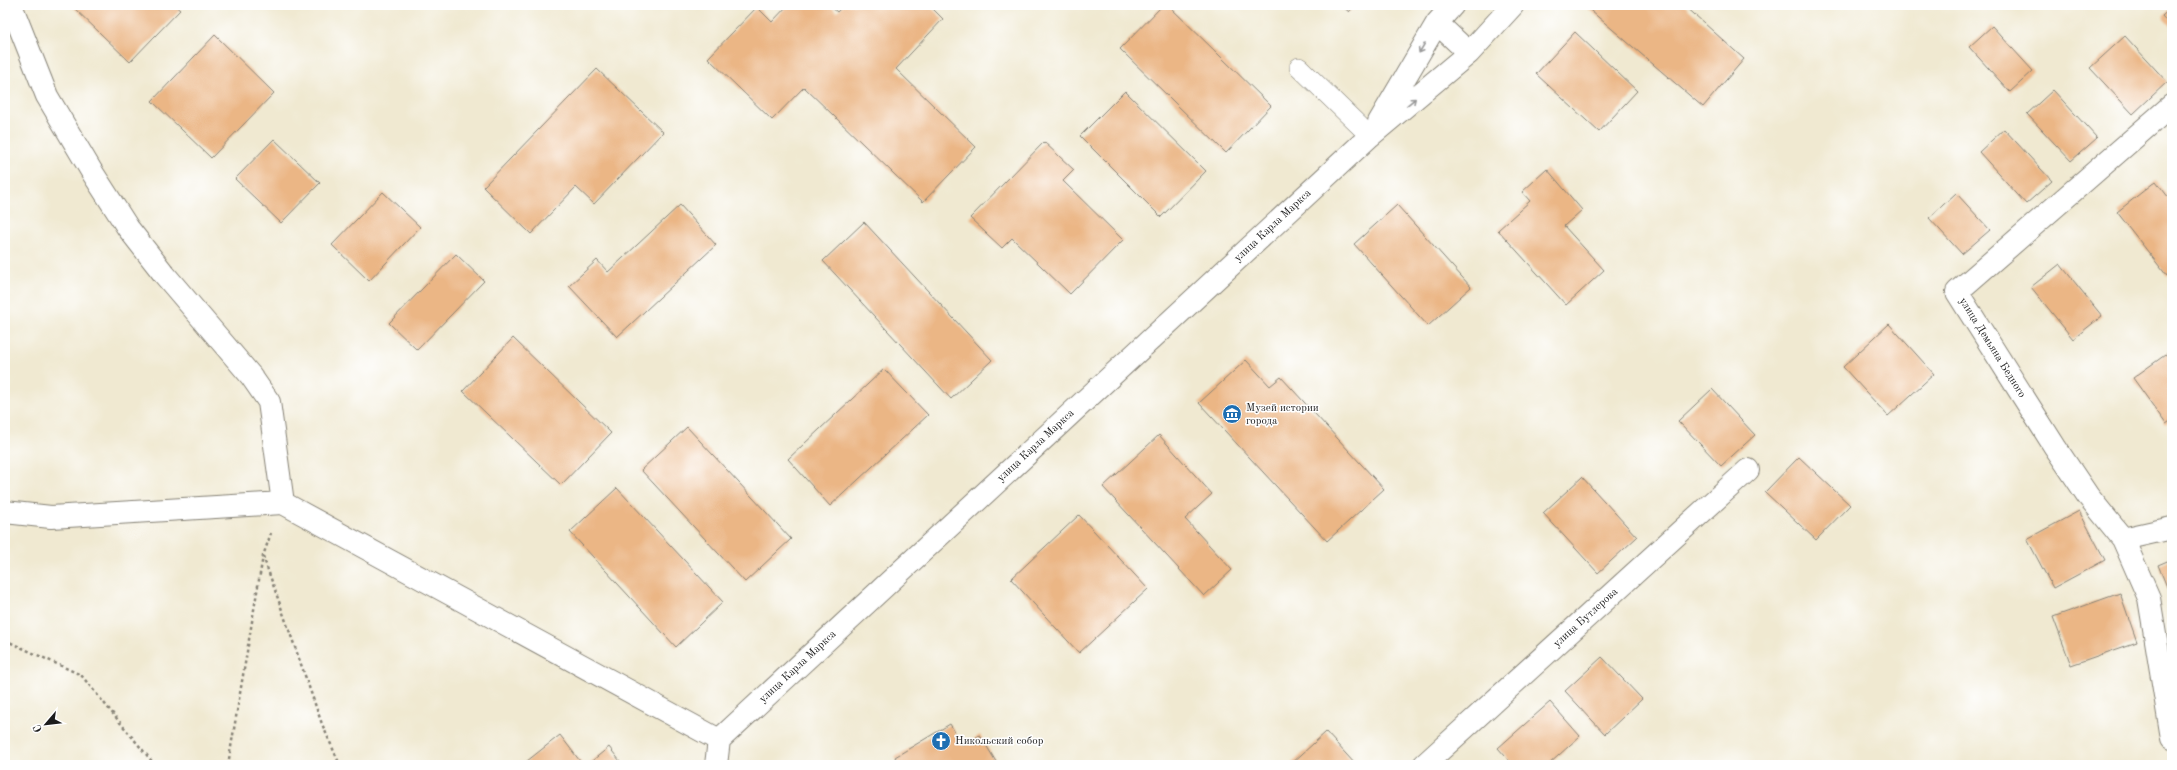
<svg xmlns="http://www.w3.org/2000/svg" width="2177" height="770" viewBox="0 0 2177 770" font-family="'Old Standard TT',serif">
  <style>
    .building { fill: #ebb685 }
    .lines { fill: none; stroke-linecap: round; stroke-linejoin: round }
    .lane-casing { stroke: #868276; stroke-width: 20 }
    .street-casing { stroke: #868276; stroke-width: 24 }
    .secondary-casing { stroke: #868276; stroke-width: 24 }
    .path { stroke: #868276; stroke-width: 2.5; stroke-dasharray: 3 3; stroke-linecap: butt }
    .lane { stroke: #fff; stroke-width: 19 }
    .street { stroke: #fff; stroke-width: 22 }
    .secondary { stroke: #fff; stroke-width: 22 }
    .oneway { stroke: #999 }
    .labels { text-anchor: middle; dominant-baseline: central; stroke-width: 3; stroke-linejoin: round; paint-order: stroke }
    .street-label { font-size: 11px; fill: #1c1c1c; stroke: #fff }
    .poi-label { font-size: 11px; fill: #1c1c1c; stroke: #fff; text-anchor: start }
  </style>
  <rect width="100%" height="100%" fill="#fff"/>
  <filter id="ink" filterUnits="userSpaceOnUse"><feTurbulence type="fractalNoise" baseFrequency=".025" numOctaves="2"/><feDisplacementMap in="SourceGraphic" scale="8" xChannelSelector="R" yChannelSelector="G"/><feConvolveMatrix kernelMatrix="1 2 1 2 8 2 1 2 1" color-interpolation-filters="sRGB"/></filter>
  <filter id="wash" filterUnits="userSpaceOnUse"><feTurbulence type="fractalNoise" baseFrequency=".012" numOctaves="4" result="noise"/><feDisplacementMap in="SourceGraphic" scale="16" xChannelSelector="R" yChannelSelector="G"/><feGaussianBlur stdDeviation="0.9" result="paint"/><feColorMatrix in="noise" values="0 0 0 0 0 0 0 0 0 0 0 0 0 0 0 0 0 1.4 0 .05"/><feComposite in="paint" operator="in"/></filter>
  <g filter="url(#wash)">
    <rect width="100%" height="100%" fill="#f0e9d1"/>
    <g id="blocks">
      <!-- building -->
      <path class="building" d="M 71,5 L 174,5 L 180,10 L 130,62 Z
        M 788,5 L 829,5 L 837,12 L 844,5 L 929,5 L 943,19 L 896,69 L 976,147 L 923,202 L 804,87 L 772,120 L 708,58 L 757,7 L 772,22 Z
        M 1163,5 L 1168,5 L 1271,106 L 1226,153 L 1120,49 Z
        M 1341,5 L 1355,5 L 1349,12 Z
        M 1584,5 L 1684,5 L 1744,59 L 1703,107 Z
        M 2172,7 L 2172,27 L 2162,16 Z
        M 1992,26 L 2033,71 L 2010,92 L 1969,47 Z
        M 1575,32 L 1637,91 L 1599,132 L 1536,74 Z
        M 215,35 L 274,93 L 211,158 L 152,101 Z
        M 2125,36 L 2167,82 L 2133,114 L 2090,68 Z
        M 597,69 L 663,132 L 594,204 L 576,187 L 531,234 L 483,187 Z
        M 2053,90 L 2097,138 L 2071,161 L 2027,114 Z
        M 1125,91 L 1206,171 L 1161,217 L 1080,136 Z
        M 2004,129 L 2052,181 L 2026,204 L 1979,152 Z
        M 274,139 L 320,183 L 281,223 L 235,179 Z
        M 1044,142 L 1074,170 L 1063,181 L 1123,240 L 1070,294 L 1012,238 L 1002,248 L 970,218 Z
        M 1547,169 L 1582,210 L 1564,226 L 1604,270 L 1566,305 L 1498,230 L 1530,201 L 1522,192 Z
        M 2156,181 L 2172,202 L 2172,272 L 2167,276 L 2117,212 Z
        M 383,192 L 420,227 L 369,281 L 332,245 Z
        M 1956,193 L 1990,230 L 1962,254 L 1929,218 Z
        M 680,205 L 716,245 L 617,337 L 569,286 L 597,260 L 608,272 Z
        M 1397,205 L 1471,287 L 1428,326 L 1354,244 Z
        M 864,222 L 992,360 L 951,399 L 823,261 Z
        M 456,254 L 484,281 L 417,350 L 389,323 Z
        M 2060,264 L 2102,316 L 2073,339 L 2031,287 Z
        M 1889,324 L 1934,374 L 1888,416 L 1843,367 Z
        M 513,338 L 611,433 L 561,485 L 463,391 Z
        M 2172,350 L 2172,420 L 2166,424 L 2133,378 Z
        M 1246,360 L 1270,386 L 1281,377 L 1384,489 L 1327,541 L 1199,403 Z
        M 884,369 L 928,415 L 830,506 L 788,459 Z
        M 1712,389 L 1755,435 L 1721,466 L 1678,421 Z
        M 687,427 L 791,539 L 745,582 L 641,470 Z
        M 1159,435 L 1212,494 L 1185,519 L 1232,570 L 1204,596 L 1103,487 Z
        M 1799,457 L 1850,505 L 1816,540 L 1765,492 Z
        M 1582,477 L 1637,537 L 1598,573 L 1543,513 Z
        M 617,488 L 723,602 L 676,647 L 570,532 Z
        M 2079,511 L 2105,560 L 2053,588 L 2027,539 Z
        M 1079,515 L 1148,589 L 1079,653 L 1011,579 Z
        M 2172,559 L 2172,599 L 2158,565 Z
        M 2120,593 L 2137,642 L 2071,665 L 2053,617 Z
        M 1602,657 L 1642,699 L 1605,734 L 1565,691 Z
        M 1550,702 L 1580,736 L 1548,765 L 1513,765 L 1498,748 Z
        M 950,724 L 963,746 L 980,735 L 998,765 L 899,765 L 895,757 Z
        M 1326,732 L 1356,765 L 1290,765 Z
        M 560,735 L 583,765 L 522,765 Z
        M 609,747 L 623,765 L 587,765 Z"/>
    </g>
  </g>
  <g filter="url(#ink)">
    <use href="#blocks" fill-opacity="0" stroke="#868276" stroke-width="1"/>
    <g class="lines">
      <defs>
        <path id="lane" d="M 1299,67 L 1370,136"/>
        <path id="street" d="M 11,5 L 47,96 L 92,172 L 128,228 L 164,274 L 251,376 L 269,402 L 283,503 L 719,740
          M 2172,105 L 1957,292 L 2055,447 L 2088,496 L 2123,539 L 2149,598 L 2172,738
          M 5,512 L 51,517 L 283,503
          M 2123,539 L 2172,528
          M 1424,765 L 1748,470"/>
        <path id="secondary" d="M 1437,23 L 1469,53
          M 1379,122 L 1437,23 L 1453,5
          M 716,765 L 719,740 L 1370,136 L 1469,53 L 1513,5"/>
      </defs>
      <!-- lane casing -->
      <use href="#lane" class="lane-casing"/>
      <!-- street casing -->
      <use href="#street" class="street-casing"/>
      <!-- secondary casing -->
      <use href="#secondary" class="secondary-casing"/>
      <!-- path -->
      <path class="path" d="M 263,556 L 322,724 L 340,765
        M 5,640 L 81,675 L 155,765
        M 228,765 L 263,556 L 271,533"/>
      <!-- lane -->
      <use href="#lane" class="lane"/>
      <!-- street -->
      <use href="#street" class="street"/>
      <!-- secondary -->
      <use href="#secondary" class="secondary"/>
    </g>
    <!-- one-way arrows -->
    <defs><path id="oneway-shaft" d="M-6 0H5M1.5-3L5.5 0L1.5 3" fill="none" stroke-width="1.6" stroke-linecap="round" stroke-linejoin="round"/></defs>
    <g class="oneway">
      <use href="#oneway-shaft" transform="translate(1422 48) rotate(121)"/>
      <use href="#oneway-shaft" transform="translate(1411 102) rotate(-40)"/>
    </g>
  </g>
  <!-- icons -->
  <defs>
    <symbol id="museum-disc" viewBox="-11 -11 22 22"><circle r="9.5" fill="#1f6fb2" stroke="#fff"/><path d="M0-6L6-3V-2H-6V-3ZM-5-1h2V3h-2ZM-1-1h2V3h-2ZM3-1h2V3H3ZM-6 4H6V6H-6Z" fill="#fff"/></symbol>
    <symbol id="church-disc" viewBox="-11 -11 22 22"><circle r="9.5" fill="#1f6fb2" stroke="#fff"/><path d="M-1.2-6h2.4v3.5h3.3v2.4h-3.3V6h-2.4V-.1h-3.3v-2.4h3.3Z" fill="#fff"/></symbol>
  </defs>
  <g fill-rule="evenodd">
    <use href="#museum-disc" x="1221" y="403" width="22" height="22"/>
    <use href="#church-disc" x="930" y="730" width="22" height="22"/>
  </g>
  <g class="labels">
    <!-- street labels -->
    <g class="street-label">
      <text transform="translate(1273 226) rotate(-43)">улица Карла Маркса</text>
      <text transform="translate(1992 348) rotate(58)">улица Демьяна Бедного</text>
      <text transform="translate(1036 446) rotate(-43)">улица Карла Маркса</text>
      <text transform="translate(1586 618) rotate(-42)">улица Бутлерова</text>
      <text transform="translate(798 667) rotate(-43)">улица Карла Маркса</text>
    </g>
    <!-- poi labels -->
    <g class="poi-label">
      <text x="1246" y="408">Музей истории<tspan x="1246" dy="13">города</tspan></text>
      <text x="955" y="741">Никольский собор</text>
    </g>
  </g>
  <!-- margin -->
  <rect width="2177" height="770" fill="none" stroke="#fff" stroke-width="20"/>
  <!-- north arrow -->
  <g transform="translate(46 724) rotate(242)" stroke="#ffffff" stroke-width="3" paint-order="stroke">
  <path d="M0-3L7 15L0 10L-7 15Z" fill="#1c1c1c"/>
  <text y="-6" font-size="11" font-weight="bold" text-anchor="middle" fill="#1c1c1c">С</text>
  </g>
</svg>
